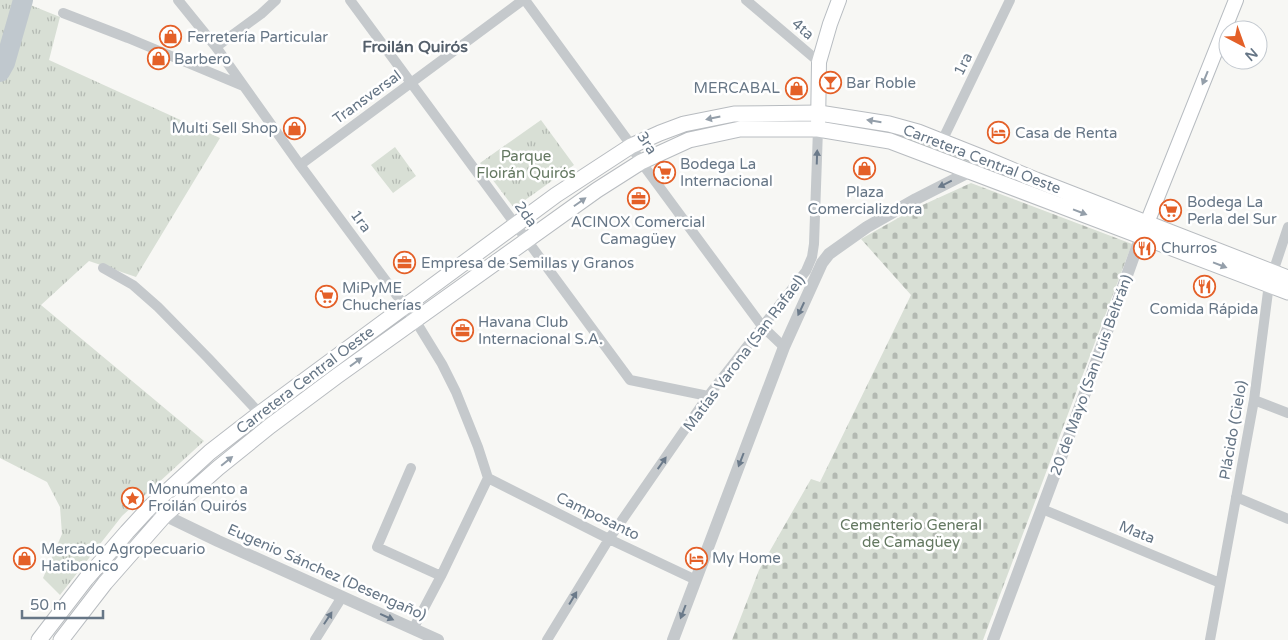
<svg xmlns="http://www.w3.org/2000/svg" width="1288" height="640" viewBox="0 0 1288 640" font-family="'Varela Round',sans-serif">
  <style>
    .grass { fill: url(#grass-tufts) }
    .cemetery { fill: url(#cemetery-stones) }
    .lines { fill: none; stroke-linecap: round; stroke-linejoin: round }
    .river { stroke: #c0c8ce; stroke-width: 20 }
    .secondary-casing { stroke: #b7bcc1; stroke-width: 16 }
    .primary-casing { stroke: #b8bcc0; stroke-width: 17 }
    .minor { stroke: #c5c9cc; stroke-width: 10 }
    .tertiary { stroke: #c5c9cc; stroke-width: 12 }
    .secondary { stroke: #fff; stroke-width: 14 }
    .primary { stroke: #fff; stroke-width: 15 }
    .oneway { fill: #949faa }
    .oneway2 { fill: #6b7a8a }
    .labels { text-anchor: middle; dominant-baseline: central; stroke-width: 5; stroke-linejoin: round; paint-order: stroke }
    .street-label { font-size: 15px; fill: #667686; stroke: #fff }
    .poi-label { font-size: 15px; fill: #667686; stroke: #fff; text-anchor: start }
    .park-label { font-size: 15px; fill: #647861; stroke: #fff }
    .neighbourhood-label { font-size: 16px; font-weight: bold; fill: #545f6b; stroke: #fff }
  </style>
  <defs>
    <pattern id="grass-tufts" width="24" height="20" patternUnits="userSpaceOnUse" patternTransform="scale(1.25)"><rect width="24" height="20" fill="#d8dfd5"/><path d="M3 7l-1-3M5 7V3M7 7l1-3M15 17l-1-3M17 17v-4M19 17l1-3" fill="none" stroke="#b3b9b2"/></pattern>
    <pattern id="cemetery-stones" width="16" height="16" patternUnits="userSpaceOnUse" patternTransform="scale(1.25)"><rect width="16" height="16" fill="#d8dfd5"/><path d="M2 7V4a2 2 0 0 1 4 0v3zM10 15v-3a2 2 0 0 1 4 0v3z" fill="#b3b9b2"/></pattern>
  </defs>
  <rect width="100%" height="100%" fill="#f7f7f4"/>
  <!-- grass -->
  <path class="grass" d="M 0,0 L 18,0 L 60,17 L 49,60 L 220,138 L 136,277 L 89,261 L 41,305 L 204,441 L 122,516 L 60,595 L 43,578 L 62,534 L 60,507 L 47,482 L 0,458 Z
    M 541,120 L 574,165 L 514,208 L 480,163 Z
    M 828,120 L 893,131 L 967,157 L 970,160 L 969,162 L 965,161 L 897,137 L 827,126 Z
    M 395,147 L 416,176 L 393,193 L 371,165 Z"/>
  <!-- cemetery -->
  <path class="cemetery" d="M 971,183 L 1132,244 L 983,640 L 732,640 L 759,570 L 811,479 L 820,482 L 911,295 L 861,239 L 916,208 Z"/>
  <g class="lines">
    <!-- river -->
    <path class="river" d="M 0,72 L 5,63 L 23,0"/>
    <defs>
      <path id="secondary" d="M 818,129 L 819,62 L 830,24 L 839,0
        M 1143,233 L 1236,0"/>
      <path id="primary" d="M 39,640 L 86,579 L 127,532 L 150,507 L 210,452 L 259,414 L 556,195 L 631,146 L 660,133 L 684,124 L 734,114 L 819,113 L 889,124 L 918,132 L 986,159 L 1036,180 L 1288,278
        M 61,640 L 105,583 L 164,516 L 218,468 L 270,426 L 337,376 L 597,190 L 641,162 L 689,140 L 740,129 L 818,129 L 890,141 L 1288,292"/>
    </defs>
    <!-- secondary casing -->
    <use href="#secondary" class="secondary-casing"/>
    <!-- primary casing -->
    <use href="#primary" class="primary-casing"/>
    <!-- minor -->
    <path class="minor" d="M 178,0 L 216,47 L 300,165 L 415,320 L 442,364 L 456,392 L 478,447 L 488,478
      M 350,0 L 630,380 L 708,396
      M 525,0 L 626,138 L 641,162 L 762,326 L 784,347
      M 746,0 L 819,62
      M 63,13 L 128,38 L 243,86
      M 216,47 L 261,14 L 276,0
      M 942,141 L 1010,0
      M 300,165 L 523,0
      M 103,268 L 133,285 L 158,307 L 208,358 L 264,418
      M 1254,400 L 1288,413
      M 411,468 L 377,547 L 441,576
      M 488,478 L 609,539 L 696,580
      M 1236,497 L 1288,519
      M 1042,509 L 1220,583
      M 413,629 L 441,576 L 488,478
      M 315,640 L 342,597
      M 547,640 L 609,539 L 708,396 L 806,271 L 812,257 L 814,244 L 818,129
      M 1210,640 L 1254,400 L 1269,284 L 1288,227"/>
    <!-- tertiary -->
    <path class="tertiary" d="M 156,511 L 218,541 L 438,640
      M 673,640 L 784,347 L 822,263 L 829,254 L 867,227 L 916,199 L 971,171 L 986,159
      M 993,640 L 1085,393 L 1141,236"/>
    <!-- secondary -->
    <use href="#secondary" class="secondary"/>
    <!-- primary -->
    <use href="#primary" class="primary"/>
  </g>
  <!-- one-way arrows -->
  <defs><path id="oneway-solid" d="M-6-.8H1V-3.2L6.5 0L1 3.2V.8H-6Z" transform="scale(1.25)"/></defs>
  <g class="oneway">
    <use href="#oneway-solid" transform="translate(1205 78) rotate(112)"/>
    <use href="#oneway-solid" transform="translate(713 118) rotate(168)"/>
    <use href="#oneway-solid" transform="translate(874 121) rotate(-171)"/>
    <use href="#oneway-solid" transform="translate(580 202) rotate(-35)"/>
    <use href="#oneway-solid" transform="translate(1080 212) rotate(21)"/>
    <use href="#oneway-solid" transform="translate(1220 265) rotate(21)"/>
    <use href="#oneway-solid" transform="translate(356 362) rotate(-36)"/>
    <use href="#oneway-solid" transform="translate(227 461) rotate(-39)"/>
  </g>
  <g class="oneway2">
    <use href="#oneway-solid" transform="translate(817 157) rotate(-88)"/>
    <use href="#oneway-solid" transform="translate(945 184) rotate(154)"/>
    <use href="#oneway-solid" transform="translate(801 309) rotate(115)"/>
    <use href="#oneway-solid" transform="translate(741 460) rotate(111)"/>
    <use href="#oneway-solid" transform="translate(662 463) rotate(-55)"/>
    <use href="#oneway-solid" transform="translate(573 598) rotate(-59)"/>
    <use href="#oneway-solid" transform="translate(683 612) rotate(111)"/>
    <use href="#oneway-solid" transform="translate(387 617) rotate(24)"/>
    <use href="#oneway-solid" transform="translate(328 618) rotate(-57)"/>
  </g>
  <!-- icons -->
  <defs>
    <symbol id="shop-ring" viewBox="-11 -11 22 22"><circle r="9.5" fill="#fff" stroke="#e46028" stroke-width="1.5"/><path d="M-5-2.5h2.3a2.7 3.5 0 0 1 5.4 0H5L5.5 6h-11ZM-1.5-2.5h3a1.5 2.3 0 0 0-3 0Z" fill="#e46028"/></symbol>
    <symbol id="bar-ring" viewBox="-11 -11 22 22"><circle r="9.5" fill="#fff" stroke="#e46028" stroke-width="1.5"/><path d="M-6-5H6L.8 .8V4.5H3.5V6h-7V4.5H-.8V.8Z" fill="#e46028"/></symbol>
    <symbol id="hotel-ring" viewBox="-11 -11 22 22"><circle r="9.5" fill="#fff" stroke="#e46028" stroke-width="1.5"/><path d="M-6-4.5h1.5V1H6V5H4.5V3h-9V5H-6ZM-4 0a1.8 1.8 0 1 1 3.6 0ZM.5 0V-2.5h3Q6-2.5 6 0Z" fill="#e46028"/></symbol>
    <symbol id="supermarket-ring" viewBox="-11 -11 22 22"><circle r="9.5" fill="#fff" stroke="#e46028" stroke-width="1.5"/><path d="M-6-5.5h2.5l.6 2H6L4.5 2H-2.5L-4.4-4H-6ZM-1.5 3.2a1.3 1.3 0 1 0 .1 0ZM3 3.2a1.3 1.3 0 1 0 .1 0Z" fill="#e46028"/></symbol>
    <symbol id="office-ring" viewBox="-11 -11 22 22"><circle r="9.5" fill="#fff" stroke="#e46028" stroke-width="1.5"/><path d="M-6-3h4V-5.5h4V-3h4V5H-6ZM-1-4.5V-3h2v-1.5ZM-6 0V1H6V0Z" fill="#e46028"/></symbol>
    <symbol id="restaurant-ring" viewBox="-11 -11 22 22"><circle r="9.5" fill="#fff" stroke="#e46028" stroke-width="1.5"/><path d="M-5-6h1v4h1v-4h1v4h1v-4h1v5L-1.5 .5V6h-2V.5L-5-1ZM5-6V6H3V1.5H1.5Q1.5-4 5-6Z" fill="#e46028"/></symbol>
    <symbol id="sight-ring" viewBox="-11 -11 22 22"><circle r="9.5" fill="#fff" stroke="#e46028" stroke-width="1.5"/><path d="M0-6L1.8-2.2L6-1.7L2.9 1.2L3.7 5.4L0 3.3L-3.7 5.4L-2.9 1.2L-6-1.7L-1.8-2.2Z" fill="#e46028"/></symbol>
  </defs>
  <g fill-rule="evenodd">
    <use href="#shop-ring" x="158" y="24" width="25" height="25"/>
    <use href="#shop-ring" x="146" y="46" width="25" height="25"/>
    <use href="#bar-ring" x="818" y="70" width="25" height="25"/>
    <use href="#shop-ring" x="784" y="76" width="25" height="25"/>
    <use href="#shop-ring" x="282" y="116" width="25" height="25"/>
    <use href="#hotel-ring" x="986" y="120" width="25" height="25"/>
    <use href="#shop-ring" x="852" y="156" width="25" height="25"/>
    <use href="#supermarket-ring" x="652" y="160" width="25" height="25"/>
    <use href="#office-ring" x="626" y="186" width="25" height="25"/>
    <use href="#supermarket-ring" x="1158" y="198" width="25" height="25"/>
    <use href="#restaurant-ring" x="1132" y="236" width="25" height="25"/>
    <use href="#office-ring" x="392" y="250" width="25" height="25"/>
    <use href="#restaurant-ring" x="1192" y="274" width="25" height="25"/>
    <use href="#supermarket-ring" x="314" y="284" width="25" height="25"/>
    <use href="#office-ring" x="450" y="318" width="25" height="25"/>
    <use href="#sight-ring" x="120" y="486" width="25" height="25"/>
    <use href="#shop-ring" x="12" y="546" width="25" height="25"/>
    <use href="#hotel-ring" x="684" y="546" width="25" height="25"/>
  </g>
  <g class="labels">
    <!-- street labels -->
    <g class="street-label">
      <text transform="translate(803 29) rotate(40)">4ta</text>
      <text transform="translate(963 64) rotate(-64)">1ra</text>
      <text transform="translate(367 97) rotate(-36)">Transversal</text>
      <text transform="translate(647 143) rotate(57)">3ra</text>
      <text transform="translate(982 159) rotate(21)">Carretera Central Oeste</text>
      <text transform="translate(526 214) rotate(54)">2da</text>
      <text transform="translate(361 221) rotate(54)">1ra</text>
      <text transform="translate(744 353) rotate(-53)">Matías Varona (San Rafael)</text>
      <text transform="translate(1091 375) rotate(-70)">20 de Mayo (San Luis Beltrán)</text>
      <text transform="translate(305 380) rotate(-37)">Carretera Central Oeste</text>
      <text transform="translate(1233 430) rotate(-80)">Plácido (Cielo)</text>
      <text transform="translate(598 516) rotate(26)">Camposanto</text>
      <text transform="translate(1137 532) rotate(22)">Mata</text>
      <text transform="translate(327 572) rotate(24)">Eugenio Sánchez (Desengaño)</text>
    </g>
    <!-- poi labels -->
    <g class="poi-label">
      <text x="187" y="37">Ferretería Particular</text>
      <text x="174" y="59">Barbero</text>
      <text x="846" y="83">Bar Roble</text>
      <text x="780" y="88" text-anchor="end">MERCABAL</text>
      <text x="278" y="128" text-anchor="end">Multi Sell Shop</text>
      <text x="1015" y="133">Casa de Renta</text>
      <text x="680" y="164">Bodega La<tspan x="680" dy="17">Internacional</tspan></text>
      <text x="865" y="192" text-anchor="middle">Plaza<tspan x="865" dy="17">Comercializdora</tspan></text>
      <text x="1187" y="202">Bodega La<tspan x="1187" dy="17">Perla del Sur</tspan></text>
      <text x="638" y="222" text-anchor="middle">ACINOX Comercial<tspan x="638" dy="17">Camagüey</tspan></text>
      <text x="1161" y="248">Churros</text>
      <text x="421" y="263">Empresa de Semillas y Granos</text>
      <text x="342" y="288">MiPyME<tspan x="342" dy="17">Chucherías</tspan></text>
      <text x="1204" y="309" text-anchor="middle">Comida Rápida</text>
      <text x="478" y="322">Havana Club<tspan x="478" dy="17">Internacional S.A.</tspan></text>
      <text x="148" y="489">Monumento a<tspan x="148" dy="17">Froilán Quirós</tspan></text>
      <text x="41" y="549">Mercado Agropecuario<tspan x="41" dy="17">Hatibonico</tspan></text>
      <text x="712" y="558">My Home</text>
    </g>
    <!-- park labels -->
    <g class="park-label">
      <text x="526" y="156">Parque<tspan x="526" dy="17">Floirán Quirós</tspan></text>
      <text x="911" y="525">Cementerio General<tspan x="911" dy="17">de Camagüey</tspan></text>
    </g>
    <!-- neighbourhood labels -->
    <g class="neighbourhood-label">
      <text x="415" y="47">Froilán Quirós</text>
    </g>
  </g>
  <!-- north arrow -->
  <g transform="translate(1243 45) rotate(139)"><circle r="24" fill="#ffffff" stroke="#c2c8cf"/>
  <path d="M0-4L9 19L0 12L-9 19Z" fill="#e46028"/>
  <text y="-8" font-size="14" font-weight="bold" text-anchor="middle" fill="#667686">N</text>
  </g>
  <!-- scale -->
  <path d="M22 610v8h81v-8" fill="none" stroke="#667686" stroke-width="2.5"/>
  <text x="30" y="610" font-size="15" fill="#667686" stroke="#ffffff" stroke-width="4" paint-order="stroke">50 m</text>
</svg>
